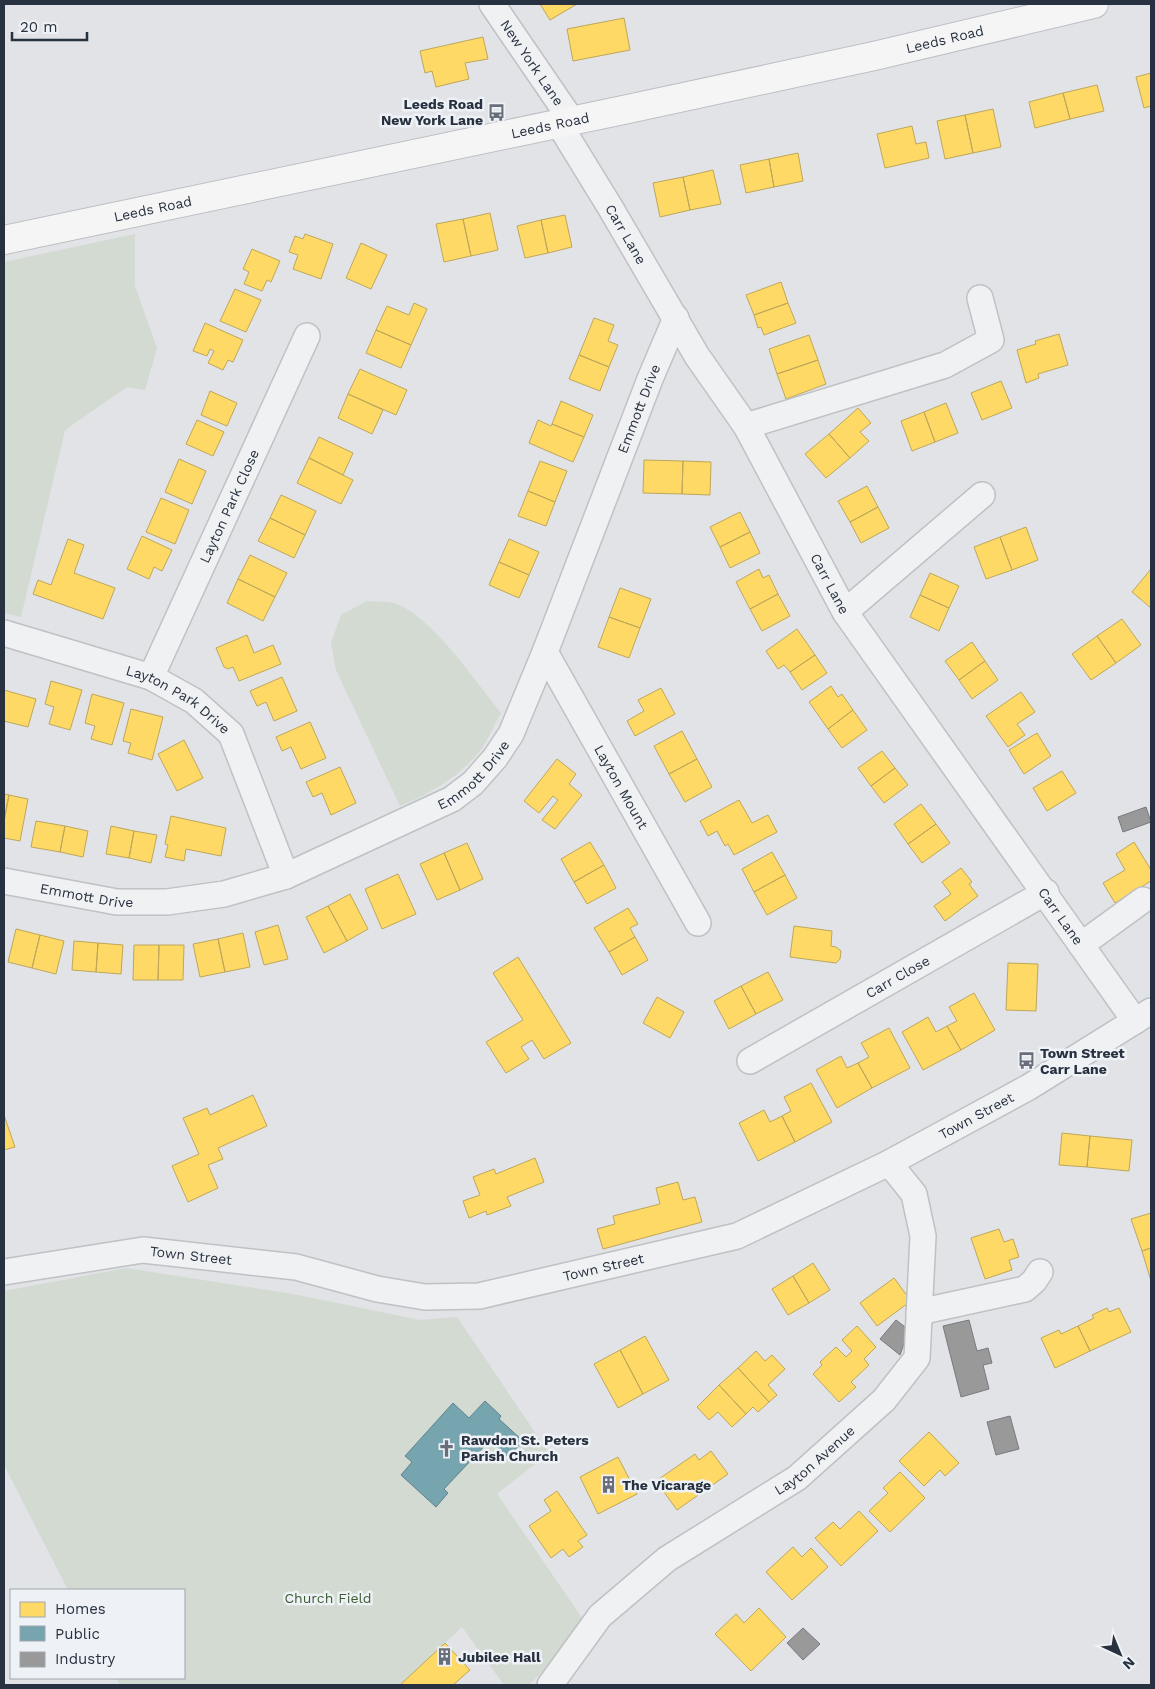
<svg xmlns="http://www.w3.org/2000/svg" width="1155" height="1689" viewBox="0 0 1155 1689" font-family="'Work Sans',sans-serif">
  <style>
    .green { fill: #d2dad1 }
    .homes { fill: #ffd966; stroke: #bea75b }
    .public { fill: #76a5af; stroke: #5e828e }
    .industry { fill: #999; stroke: #777a7e }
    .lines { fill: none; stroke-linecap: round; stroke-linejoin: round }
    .minor-casing { stroke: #bfc1c4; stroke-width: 28 }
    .major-casing { stroke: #bdc0c4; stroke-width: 30 }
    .minor { stroke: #f0f1f3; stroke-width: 25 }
    .major { stroke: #f5f5f6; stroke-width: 28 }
    .labels { text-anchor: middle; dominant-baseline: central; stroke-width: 5; stroke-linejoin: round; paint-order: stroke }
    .street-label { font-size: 14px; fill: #273140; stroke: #eef2f6 }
    .poi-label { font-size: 14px; font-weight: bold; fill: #273140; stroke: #eef2f6; text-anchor: start }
    .park-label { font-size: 14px; fill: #3c5d33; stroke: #eef2f6 }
  </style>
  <rect width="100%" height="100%" fill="#e1e3e6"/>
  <!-- green -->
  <path class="green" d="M 135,234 L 135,286 L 157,348 L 145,390 L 127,387 L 65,430 L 21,617 L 4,613 L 4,262 Z
    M 367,601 C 375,602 386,601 394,603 C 430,614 477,683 501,713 C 494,725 488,740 480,751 C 459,777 431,793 400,806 L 336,670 L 331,643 L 341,615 Z
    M 126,1268 L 293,1294 L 420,1320 L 457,1317 L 549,1453 L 497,1494 L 587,1625 L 529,1685 L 504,1685 L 462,1627 L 400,1685 L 120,1685 L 116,1678 L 184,1678 L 184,1590 L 68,1590 L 4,1465 L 4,1291 Z"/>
  <!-- homes -->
  <path class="homes" d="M 540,4 L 577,4 L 550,20 Z
    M 624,18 L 630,50 L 573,61 L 567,29 Z
    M 483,37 L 488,59 L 465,63 L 469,79 L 436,87 L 432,71 L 425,73 L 420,51 Z
    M 1151,73 L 1151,106 L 1144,108 L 1136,77 Z
    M 1097,85 L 1104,111 L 1070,119 L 1063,93 Z
    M 1063,93 L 1070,119 L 1035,128 L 1029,102 Z
    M 993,109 L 1001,147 L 973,153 L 965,115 Z
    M 965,115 L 973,153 L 945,159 L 937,121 Z
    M 912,126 L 916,144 L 926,142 L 929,158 L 885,168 L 877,134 Z
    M 798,153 L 803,181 L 774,187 L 769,159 Z
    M 769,159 L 774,187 L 746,193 L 740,165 Z
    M 713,170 L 721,204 L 690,210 L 683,177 Z
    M 683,177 L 690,210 L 660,217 L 653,183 Z
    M 490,213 L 498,250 L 471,256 L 463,219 Z
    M 565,215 L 572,247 L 548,253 L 541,220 Z
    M 463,219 L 471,256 L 444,262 L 436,224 Z
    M 541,220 L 548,253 L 525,258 L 517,226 Z
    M 305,234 L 333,244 L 321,279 L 293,269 L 298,255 L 289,252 L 295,236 L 303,239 Z
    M 361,243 L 387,255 L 371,289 L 346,278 Z
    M 252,249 L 280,261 L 271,282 L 267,280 L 262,291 L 244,284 L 249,272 L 243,269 Z
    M 781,282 L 788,303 L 754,315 L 746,295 Z
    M 235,289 L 261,300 L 246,332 L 220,321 Z
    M 414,303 L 427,309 L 411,345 L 376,330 L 387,306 L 409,315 Z
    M 788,303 L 796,323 L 764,335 L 761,327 L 758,328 L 754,315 Z
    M 594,318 L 614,325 L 608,341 L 618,345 L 609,367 L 579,355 Z
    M 205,323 L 243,340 L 233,362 L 228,360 L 223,370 L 208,363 L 214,351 L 210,349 L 207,356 L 193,351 Z
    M 376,330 L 411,345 L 401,368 L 366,353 Z
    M 1059,334 L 1068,365 L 1038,374 L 1039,378 L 1026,383 L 1017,350 L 1036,344 L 1035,341 Z
    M 809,335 L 818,360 L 777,374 L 769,349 Z
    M 579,355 L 609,367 L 600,391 L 569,379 Z
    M 818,360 L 826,384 L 786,399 L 777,374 Z
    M 360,369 L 407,390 L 396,415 L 348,394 Z
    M 1001,381 L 1012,408 L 982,420 L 971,393 Z
    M 210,391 L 237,403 L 227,426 L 201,415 Z
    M 348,394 L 383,410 L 372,434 L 338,418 Z
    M 561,401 L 593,415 L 584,437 L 552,424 Z
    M 946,403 L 958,433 L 935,442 L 924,412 Z
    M 858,408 L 871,423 L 860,432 L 869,441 L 850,458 L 829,434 Z
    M 924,412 L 935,442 L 912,451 L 901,421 Z
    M 197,420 L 224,432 L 213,456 L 186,444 Z
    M 538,420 L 551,426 L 552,424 L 584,437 L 573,462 L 529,443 Z
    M 829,434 L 850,458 L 826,478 L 805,454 Z
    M 319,437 L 353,453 L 343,475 L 309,458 Z
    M 309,458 L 353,480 L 341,504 L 297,483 Z
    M 179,459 L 206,471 L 192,504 L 165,492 Z
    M 644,460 L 683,461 L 682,494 L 643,493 Z
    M 540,461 L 567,471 L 555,502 L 528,491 Z
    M 683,461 L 711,462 L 710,495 L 682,494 Z
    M 867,486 L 878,507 L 850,522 L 838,501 Z
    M 528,491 L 555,502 L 546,526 L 518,516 Z
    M 281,495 L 316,511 L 305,535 L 270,518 Z
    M 161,498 L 189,510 L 175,544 L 146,532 Z
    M 878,507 L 889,528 L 861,543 L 850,522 Z
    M 740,512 L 750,532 L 720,547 L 710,527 Z
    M 270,518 L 305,535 L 294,558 L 258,541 Z
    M 1026,527 L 1038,560 L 1012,570 L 1000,537 Z
    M 750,532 L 760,553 L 730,568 L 720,547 Z
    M 142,536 L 172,550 L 162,571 L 154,567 L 149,579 L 127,569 Z
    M 1000,537 L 1012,570 L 986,579 L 974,547 Z
    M 68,539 L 84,545 L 74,573 L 115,588 L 103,619 L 33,594 L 38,580 L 51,585 Z
    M 509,539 L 539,552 L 529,575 L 499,562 Z
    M 250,555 L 287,573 L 275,597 L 238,579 Z
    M 499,562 L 529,575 L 519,598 L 489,585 Z
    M 759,569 L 763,578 L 769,575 L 778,594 L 750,609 L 736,582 Z
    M 1151,569 L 1151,608 L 1132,592 Z
    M 930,573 L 959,586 L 949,608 L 920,595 Z
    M 238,579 L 275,597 L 263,621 L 227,603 Z
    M 620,588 L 651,599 L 640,628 L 609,617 Z
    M 778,594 L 790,616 L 762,631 L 750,609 Z
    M 920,595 L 949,608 L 939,631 L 910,617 Z
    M 609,617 L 640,628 L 629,658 L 598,647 Z
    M 1122,619 L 1141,645 L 1116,663 L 1097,636 Z
    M 797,629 L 815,655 L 790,672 L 784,665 L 778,669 L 766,651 Z
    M 247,635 L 254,653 L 273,645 L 281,664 L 239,681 L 233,667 L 228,669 L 224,667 L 216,648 Z
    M 1097,636 L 1116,663 L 1091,680 L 1072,654 Z
    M 972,642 L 985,661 L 959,680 L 945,661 Z
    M 815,655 L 827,673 L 802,690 L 790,672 Z
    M 985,661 L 998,680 L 972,699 L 959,680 Z
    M 282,677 L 297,711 L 274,721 L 266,702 L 257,706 L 250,691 Z
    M 51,681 L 82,690 L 70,730 L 49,724 L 54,707 L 45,704 Z
    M 831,686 L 838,697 L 842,694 L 853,710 L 828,729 L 809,702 Z
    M 661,688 L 675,714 L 635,736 L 627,721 L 644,711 L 638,700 Z
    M 4,690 L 36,699 L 28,727 L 4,721 Z
    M 1021,692 L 1035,712 L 1017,724 L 1025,735 L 1008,747 L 986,716 Z
    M 92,694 L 124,703 L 112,745 L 91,739 L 95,726 L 85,723 Z
    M 131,709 L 163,717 L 152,760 L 128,753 L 131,743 L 123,741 Z
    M 853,710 L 867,730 L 842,748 L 828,729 Z
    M 310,722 L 326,758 L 301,769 L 291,747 L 282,751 L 276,737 Z
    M 682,731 L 697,759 L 669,774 L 654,746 Z
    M 1037,733 L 1051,756 L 1024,774 L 1009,750 Z
    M 184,740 L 203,778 L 177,791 L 158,754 Z
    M 882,751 L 895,768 L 871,786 L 858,768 Z
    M 557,759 L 576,774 L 569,784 L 582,795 L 555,829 L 542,820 L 558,800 L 553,796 L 539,813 L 524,801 Z
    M 697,759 L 712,787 L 685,802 L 669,774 Z
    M 340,767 L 356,803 L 331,815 L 322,793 L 313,797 L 306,782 Z
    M 895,768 L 908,785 L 884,803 L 871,786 Z
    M 1062,771 L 1076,793 L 1047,811 L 1033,788 Z
    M 4,794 L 9,795 L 4,821 Z
    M 9,795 L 28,799 L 20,841 L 4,838 L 4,821 Z
    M 739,800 L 752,823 L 768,815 L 777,832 L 734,855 L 728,844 L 725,846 L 717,831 L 708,836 L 700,821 Z
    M 921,804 L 936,824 L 908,844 L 894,824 Z
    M 171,816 L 226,828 L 221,856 L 186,849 L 184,861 L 165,857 L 168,845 L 165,844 Z
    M 36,821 L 65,826 L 60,852 L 31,847 Z
    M 936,824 L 950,843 L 922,863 L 908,844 Z
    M 65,826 L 88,831 L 83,857 L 60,852 Z
    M 111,826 L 134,831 L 129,858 L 106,854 Z
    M 134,831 L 157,835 L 151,863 L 129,858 Z
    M 590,842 L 604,865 L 574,882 L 561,859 Z
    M 1134,842 L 1151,870 L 1151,881 L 1115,903 L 1103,883 L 1125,870 L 1116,854 Z
    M 467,843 L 483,879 L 460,890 L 444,853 Z
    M 772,852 L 785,875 L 754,892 L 742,869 Z
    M 444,853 L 460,890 L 437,900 L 420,864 Z
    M 604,865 L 616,888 L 587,904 L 574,882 Z
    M 961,868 L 972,882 L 969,884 L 978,896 L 945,921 L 934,906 L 951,894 L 942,882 Z
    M 398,874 L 416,914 L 382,929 L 365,889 Z
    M 785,875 L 797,898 L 767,915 L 754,892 Z
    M 350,894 L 368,929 L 347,941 L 328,906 Z
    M 328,906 L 347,941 L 324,953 L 306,917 Z
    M 628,908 L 638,924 L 630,928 L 635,937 L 609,952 L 594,928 Z
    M 278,925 L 288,959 L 264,965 L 255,932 Z
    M 794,926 L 832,931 L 831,946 L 836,947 L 841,951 L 840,959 L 836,963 L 790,957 Z
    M 16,929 L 40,935 L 32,968 L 8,962 Z
    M 243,933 L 250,967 L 225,972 L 218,939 Z
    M 40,935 L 64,941 L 56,974 L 32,968 Z
    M 635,937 L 648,960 L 622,975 L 609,952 Z
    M 218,939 L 225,972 L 200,977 L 193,944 Z
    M 74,941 L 98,943 L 96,972 L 72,970 Z
    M 98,943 L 123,945 L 121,974 L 96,972 Z
    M 134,945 L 159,945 L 158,980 L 133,980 Z
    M 159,945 L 184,945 L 183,980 L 158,980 Z
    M 518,957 L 571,1043 L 544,1059 L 532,1040 L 521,1047 L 529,1059 L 506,1073 L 486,1042 L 523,1020 L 493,973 Z
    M 1008,963 L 1038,964 L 1036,1011 L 1006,1010 Z
    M 768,972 L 783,1000 L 756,1014 L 741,986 Z
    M 741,986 L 756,1014 L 729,1029 L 714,1001 Z
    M 974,993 L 995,1030 L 961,1050 L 947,1026 L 957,1021 L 949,1007 Z
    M 657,997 L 684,1012 L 670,1038 L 643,1023 Z
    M 928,1017 L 936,1032 L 947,1026 L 961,1050 L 923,1070 L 902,1032 Z
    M 889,1028 L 910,1068 L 872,1088 L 858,1063 L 869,1057 L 861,1043 Z
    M 841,1056 L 847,1068 L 858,1063 L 872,1088 L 837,1108 L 816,1070 Z
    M 811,1083 L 832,1122 L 795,1142 L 782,1116 L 791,1111 L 784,1097 Z
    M 253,1095 L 267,1126 L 218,1148 L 223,1159 L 208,1165 L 218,1188 L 188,1202 L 172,1166 L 199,1154 L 183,1118 L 207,1108 L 210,1115 Z
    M 764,1110 L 770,1122 L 782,1116 L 795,1142 L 758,1161 L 739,1123 Z
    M 4,1115 L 15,1147 L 4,1150 Z
    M 1062,1133 L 1090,1136 L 1087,1167 L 1059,1165 Z
    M 1090,1136 L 1132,1140 L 1129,1171 L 1087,1167 Z
    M 535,1158 L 544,1182 L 507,1197 L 511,1206 L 487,1215 L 486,1211 L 469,1218 L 463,1201 L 480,1195 L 473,1177 L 494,1169 L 496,1174 Z
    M 678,1182 L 683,1200 L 695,1197 L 702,1222 L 603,1249 L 597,1229 L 615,1224 L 613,1216 L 660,1204 L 656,1188 Z
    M 1151,1213 L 1151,1248 L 1142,1251 L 1131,1219 Z
    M 999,1229 L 1004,1242 L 1013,1239 L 1019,1257 L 1009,1260 L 1012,1270 L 985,1279 L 971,1238 Z
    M 1151,1248 L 1151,1281 L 1142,1251 Z
    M 813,1263 L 830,1290 L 809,1303 L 793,1276 Z
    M 793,1276 L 809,1303 L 788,1315 L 772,1289 Z
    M 894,1278 L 911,1301 L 877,1326 L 860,1303 Z
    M 1107,1308 L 1109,1312 L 1119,1308 L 1131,1332 L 1090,1351 L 1078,1326 L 1094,1318 L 1092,1315 Z
    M 857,1326 L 876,1347 L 864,1359 L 869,1365 L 851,1382 L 856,1387 L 839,1402 L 813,1374 L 822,1365 L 820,1362 L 836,1347 L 846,1357 L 852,1351 L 842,1340 Z
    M 1078,1326 L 1090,1351 L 1055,1368 L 1041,1338 L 1059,1330 L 1061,1334 Z
    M 645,1336 L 669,1380 L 643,1394 L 620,1350 Z
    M 620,1350 L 643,1394 L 618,1408 L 594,1364 Z
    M 756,1351 L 765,1361 L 772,1355 L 785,1369 L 768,1385 L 777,1395 L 769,1402 L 738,1368 Z
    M 738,1368 L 769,1402 L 758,1412 L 753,1407 L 746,1414 L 719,1385 Z
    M 719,1385 L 746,1414 L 732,1427 L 718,1412 L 709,1420 L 697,1407 Z
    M 929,1432 L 959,1463 L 945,1476 L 940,1470 L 924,1486 L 899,1461 Z
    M 711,1451 L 728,1474 L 677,1510 L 656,1481 L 695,1454 L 699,1460 Z
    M 618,1457 L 637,1494 L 598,1514 L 580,1477 Z
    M 900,1472 L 925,1498 L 890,1532 L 869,1511 L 888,1493 L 883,1488 Z
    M 557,1491 L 587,1535 L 578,1541 L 583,1547 L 569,1557 L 563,1549 L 551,1558 L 529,1526 L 551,1511 L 544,1500 Z
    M 859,1511 L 878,1531 L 841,1566 L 815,1538 L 833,1522 L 840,1529 Z
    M 793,1547 L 802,1557 L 811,1548 L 828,1567 L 792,1600 L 766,1572 Z
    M 759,1608 L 786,1637 L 751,1671 L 715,1634 L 736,1614 L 744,1623 Z
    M 445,1643 L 470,1670 L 453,1685 L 400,1685 Z"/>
  <!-- public -->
  <path class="public" d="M 485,1401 L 501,1416 L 499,1419 L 523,1441 L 508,1457 L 490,1440 L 444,1489 L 448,1493 L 436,1507 L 401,1475 L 412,1462 L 405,1456 L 453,1403 L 469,1418 Z"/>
  <!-- industry -->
  <path class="industry" d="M 1146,807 L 1151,822 L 1123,832 L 1118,817 Z
    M 896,1320 L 909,1330 L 900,1355 L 880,1339 Z
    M 969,1320 L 977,1351 L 988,1348 L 992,1363 L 983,1365 L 989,1389 L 961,1397 L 943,1326 Z
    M 1010,1416 L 1019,1449 L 996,1455 L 987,1422 Z
    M 803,1628 L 820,1644 L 803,1660 L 787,1643 Z"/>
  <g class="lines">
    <defs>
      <g id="minor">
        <path id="s1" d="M 492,4 L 572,121"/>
        <path id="s2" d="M 559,124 L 610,207 L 697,356 L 746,426 L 845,612 L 1135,1021"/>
        <path d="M 746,426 L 945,365 L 991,340 L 980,298"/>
        <path d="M 845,612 L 982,495"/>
        <path id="s3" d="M 4,633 L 151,677 L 194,701 L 231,734 L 286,876"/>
        <path id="s4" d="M 545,652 L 698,923"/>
        <path id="s5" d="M 151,677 L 307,336"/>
        <path id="s6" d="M 4,881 L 117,902 L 167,902 L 224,894 L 286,876 L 452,799 L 473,783 L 495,758 L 511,734 L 545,652 L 650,379 L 676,318"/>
        <path d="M 1081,945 L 1143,900"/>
        <path id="s7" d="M 750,1061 L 1046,892"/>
        <path id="s8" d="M 4,1272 L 143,1250 L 296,1267 L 377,1289 L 425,1297 L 479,1296 L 737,1236 L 889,1163 L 1029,1087 L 1151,1011"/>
        <path d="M 919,1312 L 1025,1289 L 1034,1281 L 1040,1272"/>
        <path id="s9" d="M 550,1685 L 600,1616 L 667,1559 L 797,1478 L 884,1400 L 917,1358 L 923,1236 L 914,1194 L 889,1163"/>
      </g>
      <g id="major">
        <path id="s10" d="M 4,240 L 628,109 L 874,56 L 1094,4"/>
      </g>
    </defs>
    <!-- minor casing -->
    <use href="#minor" class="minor-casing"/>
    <!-- major casing -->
    <use href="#major" class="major-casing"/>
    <!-- minor -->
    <use href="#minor" class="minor"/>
    <!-- major -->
    <use href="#major" class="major"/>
  </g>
  <!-- icons -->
  <defs>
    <symbol id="bus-bare" viewBox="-9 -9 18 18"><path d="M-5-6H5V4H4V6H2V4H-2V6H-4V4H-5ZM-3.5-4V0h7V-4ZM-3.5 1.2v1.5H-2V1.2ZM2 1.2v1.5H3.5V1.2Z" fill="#686f7a" stroke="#eef2f6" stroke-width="2.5" paint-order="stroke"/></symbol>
    <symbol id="church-bare" viewBox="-9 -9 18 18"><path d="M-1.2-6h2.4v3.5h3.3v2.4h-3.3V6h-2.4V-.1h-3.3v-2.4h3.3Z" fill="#686f7a" stroke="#eef2f6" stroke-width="2.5" paint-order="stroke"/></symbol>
    <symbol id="building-bare" viewBox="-9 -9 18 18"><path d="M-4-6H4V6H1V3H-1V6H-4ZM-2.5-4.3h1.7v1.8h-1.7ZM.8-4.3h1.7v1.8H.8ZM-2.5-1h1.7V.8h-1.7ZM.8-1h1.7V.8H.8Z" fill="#686f7a" stroke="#eef2f6" stroke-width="2.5" paint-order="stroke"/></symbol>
  </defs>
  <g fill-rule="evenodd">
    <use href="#bus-bare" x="484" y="100" width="25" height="25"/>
    <use href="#bus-bare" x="1014" y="1048" width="25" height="25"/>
    <use href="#church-bare" x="434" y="1436" width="25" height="25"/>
    <use href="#building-bare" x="596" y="1472" width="25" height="25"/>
    <use href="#building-bare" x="432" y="1644" width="25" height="25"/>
  </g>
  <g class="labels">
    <!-- street labels -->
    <g class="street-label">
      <text stroke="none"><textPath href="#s10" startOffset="962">Leeds Road</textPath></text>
      <text stroke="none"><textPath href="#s1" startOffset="71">New York Lane</textPath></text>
      <text stroke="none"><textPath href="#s10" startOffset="558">Leeds Road</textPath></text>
      <text stroke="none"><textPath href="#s10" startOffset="152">Leeds Road</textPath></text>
      <text stroke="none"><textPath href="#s2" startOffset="129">Carr Lane</textPath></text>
      <text stroke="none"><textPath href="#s6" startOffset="908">Emmott Drive</textPath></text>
      <text stroke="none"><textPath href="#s5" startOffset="188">Layton Park Close</textPath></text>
      <text stroke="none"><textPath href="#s2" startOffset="534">Carr Lane</textPath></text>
      <text stroke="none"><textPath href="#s3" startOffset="188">Layton Park Drive</textPath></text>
      <text stroke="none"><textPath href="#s6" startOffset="502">Emmott Drive</textPath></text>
      <text stroke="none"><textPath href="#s4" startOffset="155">Layton Mount</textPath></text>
      <text stroke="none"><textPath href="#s6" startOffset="84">Emmott Drive</textPath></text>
      <text stroke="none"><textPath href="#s2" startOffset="939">Carr Lane</textPath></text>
      <text stroke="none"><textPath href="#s7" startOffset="170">Carr Close</textPath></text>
      <text stroke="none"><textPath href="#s8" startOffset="1014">Town Street</textPath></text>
      <text stroke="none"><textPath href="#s8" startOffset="189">Town Street</textPath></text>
      <text stroke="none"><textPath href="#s8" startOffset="609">Town Street</textPath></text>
      <text stroke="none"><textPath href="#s9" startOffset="351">Layton Avenue</textPath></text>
    </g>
    <!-- poi labels -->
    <g class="poi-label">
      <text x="483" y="104" text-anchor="end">Leeds Road<tspan x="483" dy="16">New York Lane</tspan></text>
      <text x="1040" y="1053">Town Street<tspan x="1040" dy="16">Carr Lane</tspan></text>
      <text x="461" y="1440">Rawdon St. Peters<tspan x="461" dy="16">Parish Church</tspan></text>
      <text x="622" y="1485">The Vicarage</text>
      <text x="458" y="1657">Jubilee Hall</text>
    </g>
    <!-- park labels -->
    <g class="park-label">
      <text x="328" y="1598">Church Field</text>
    </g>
  </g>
  <!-- border -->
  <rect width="1155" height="1689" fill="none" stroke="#273140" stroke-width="10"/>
  <!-- legend -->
  <rect x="10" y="1589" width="175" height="90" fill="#eef2f6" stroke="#9ea5ad"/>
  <rect x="20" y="1602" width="25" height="15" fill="#ffd966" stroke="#9ea5ad"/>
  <text x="55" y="1614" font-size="15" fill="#273140">Homes</text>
  <rect x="20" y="1626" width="25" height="15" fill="#76a5af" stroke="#9ea5ad"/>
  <text x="55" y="1639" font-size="15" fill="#273140">Public</text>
  <rect x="20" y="1652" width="25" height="15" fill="#999999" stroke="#9ea5ad"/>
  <text x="55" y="1664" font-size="15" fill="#273140">Industry</text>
  <!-- north arrow -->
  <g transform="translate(1120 1654) rotate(136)" stroke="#eef2f6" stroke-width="4" paint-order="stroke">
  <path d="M0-4L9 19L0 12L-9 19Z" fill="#273140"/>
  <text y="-8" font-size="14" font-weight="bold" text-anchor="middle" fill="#273140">N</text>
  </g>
  <!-- scale -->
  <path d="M12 32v8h75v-8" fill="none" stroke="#273140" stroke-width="2.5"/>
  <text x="20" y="32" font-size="15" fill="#273140" stroke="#eef2f6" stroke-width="4" paint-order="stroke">20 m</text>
</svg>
